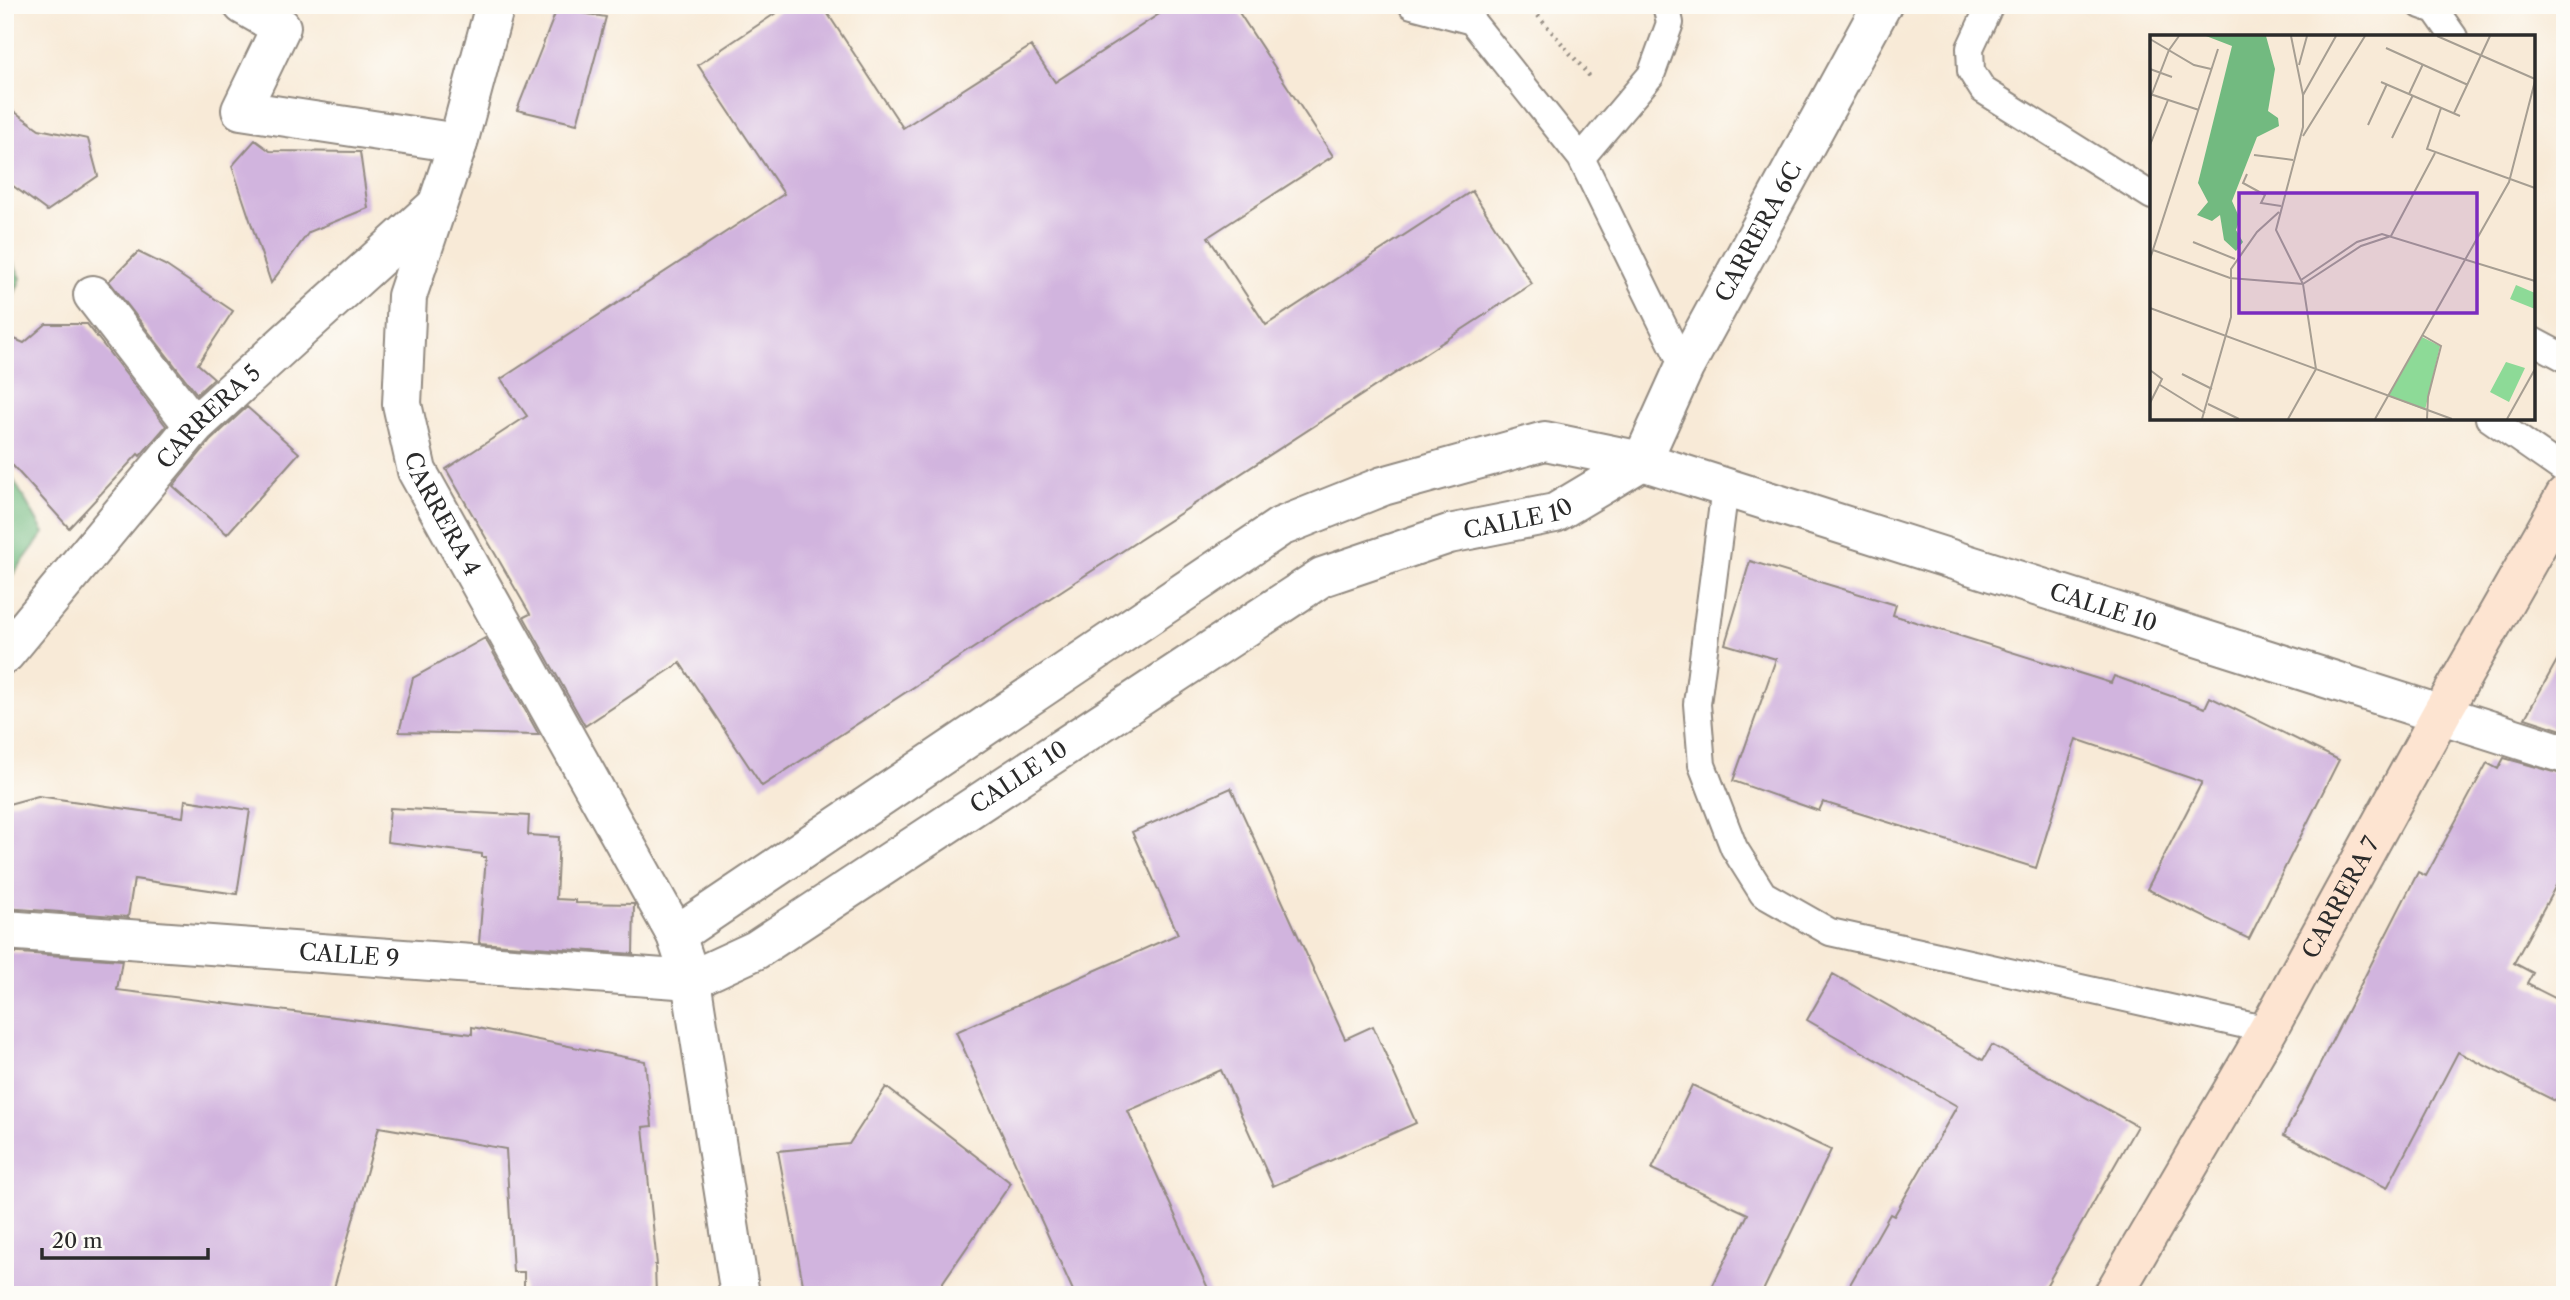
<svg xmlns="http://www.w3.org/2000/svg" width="2570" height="1300" viewBox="0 0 2570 1300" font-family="'Libre Caslon Text',serif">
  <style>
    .forest { fill: #72ba80; stroke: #4e7256; stroke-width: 2 }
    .building { fill: #d1b4de }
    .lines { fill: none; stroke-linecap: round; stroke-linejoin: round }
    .lane-casing { stroke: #928a81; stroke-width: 30 }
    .street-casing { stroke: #928a81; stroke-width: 42 }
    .secondary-casing { stroke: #928a81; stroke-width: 42 }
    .path { stroke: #928a81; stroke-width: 4.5; stroke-dasharray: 2 5; stroke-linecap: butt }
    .lane { stroke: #fff; stroke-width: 26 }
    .street { stroke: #fff; stroke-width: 38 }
    .secondary { stroke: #fde4d1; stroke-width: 38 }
    .labels { text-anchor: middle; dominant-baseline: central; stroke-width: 5; stroke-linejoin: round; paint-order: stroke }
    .street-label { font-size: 23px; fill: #2b2b2b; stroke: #fdfcf7 }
    .inset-road { fill: none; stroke: #a69e92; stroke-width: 2 }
    .view { fill: #7b2cbf; fill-opacity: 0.15; stroke: #7b2cbf; stroke-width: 3.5 }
    .inset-edge { fill: none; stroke: #2b2b2b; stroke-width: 3.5 }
  </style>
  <rect width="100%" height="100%" fill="#fdfcf7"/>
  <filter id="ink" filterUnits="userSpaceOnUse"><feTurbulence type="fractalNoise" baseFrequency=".0143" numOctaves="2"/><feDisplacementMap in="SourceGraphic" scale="14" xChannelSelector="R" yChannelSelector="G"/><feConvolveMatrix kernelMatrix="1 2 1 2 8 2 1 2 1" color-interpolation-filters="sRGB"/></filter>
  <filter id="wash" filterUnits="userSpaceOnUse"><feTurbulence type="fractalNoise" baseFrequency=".00686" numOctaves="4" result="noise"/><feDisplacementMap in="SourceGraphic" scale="28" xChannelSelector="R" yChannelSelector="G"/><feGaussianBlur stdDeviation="1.57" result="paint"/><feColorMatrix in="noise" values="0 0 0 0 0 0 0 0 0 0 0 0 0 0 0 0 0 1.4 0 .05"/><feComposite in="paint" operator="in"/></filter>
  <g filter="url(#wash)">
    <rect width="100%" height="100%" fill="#f8ead7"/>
    <!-- forest -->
    <path class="forest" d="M 5,246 L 21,278 L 5,317 Z
      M 5,465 L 44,533 L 5,585 Z"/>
    <g id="blocks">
      <!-- building -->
      <path class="building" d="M 788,5 L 822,5 L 903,128 L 1031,46 L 1055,82 L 1173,5 L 1234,5 L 1333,156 L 1208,237 L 1266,325 L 1472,191 L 1532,284 L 762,786 L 680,663 L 585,726 L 524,617 L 530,614 L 446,469 L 527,416 L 501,379 L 784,194 L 698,65 Z
        M 557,9 L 606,17 L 577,124 L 517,110 Z
        M 5,105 L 39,129 L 88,139 L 98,176 L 47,211 L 5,180 Z
        M 255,140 L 270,151 L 360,152 L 368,208 L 309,232 L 271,283 L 232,166 Z
        M 138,252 L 165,265 L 233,311 L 198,364 L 214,378 L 197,394 L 109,281 Z
        M 46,324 L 87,324 L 166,426 L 140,456 L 138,454 L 69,528 L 5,457 L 5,335 L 24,343 Z
        M 247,407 L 299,453 L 227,534 L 173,486 L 210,441 Z
        M 1750,561 L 1896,605 L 1893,615 L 2111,683 L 2114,676 L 2205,708 L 2210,697 L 2339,760 L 2249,939 L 2147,889 L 2202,782 L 2076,739 L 2036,868 L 1823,802 L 1819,811 L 1733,781 L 1776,659 L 1725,644 Z
        M 485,638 L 539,735 L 399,732 L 413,678 Z
        M 2565,646 L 2565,731 L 2525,718 Z
        M 2504,758 L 2565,775 L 2565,869 L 2514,963 L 2533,973 L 2527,984 L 2565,1003 L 2565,1106 L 2458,1052 L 2387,1188 L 2284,1135 L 2418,872 L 2426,876 L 2487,763 L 2498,769 Z
        M 1231,788 L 1345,1039 L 1373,1026 L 1416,1123 L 1273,1186 L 1221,1070 L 1128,1111 L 1211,1295 L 1075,1295 L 956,1032 L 1178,934 L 1132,832 Z
        M 38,796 L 183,817 L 185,800 L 250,810 L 237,894 L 134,879 L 128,917 L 5,908 L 5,805 Z
        M 390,808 L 529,816 L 528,835 L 559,837 L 556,899 L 575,900 L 575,903 L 634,904 L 633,954 L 479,943 L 486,857 L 482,857 L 482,854 L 387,842 Z
        M 5,952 L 122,960 L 117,990 L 472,1034 L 472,1027 L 645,1061 L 652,1126 L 643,1127 L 657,1265 L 655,1265 L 656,1295 L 524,1295 L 524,1272 L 513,1272 L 506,1149 L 379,1127 L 332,1295 L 5,1295 Z
        M 1833,974 L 1983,1060 L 1992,1045 L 2137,1126 L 2041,1295 L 1844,1295 L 1890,1214 L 1894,1216 L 1957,1106 L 1807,1020 Z
        M 1692,1085 L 1831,1150 L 1761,1295 L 1708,1295 L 1748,1214 L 1652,1169 Z
        M 886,1087 L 1011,1183 L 934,1295 L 805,1295 L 778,1151 L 849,1144 Z"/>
    </g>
  </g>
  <g filter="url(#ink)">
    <use href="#blocks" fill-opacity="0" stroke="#928a81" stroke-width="2"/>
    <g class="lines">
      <defs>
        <path id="lane" d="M 1412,5 L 1472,21
          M 1459,5 L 1581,158 L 1684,368
          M 1990,5 L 1970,48 L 1971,71 L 1983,90 L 2152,196
          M 2421,5 L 2435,10 L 2454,37
          M 1581,158 L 1651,75 L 1670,23 L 1666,5
          M 2533,341 L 2565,358
          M 2489,418 L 2565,471
          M 1725,488 L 1697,704 L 1702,765 L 1734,848 L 1763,894 L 1830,932 L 2268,1030"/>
        <g id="street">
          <path d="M 243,5 L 281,27 L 241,110 L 458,143"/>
          <path id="s1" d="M 495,5 L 458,143 L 407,296 L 402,404 L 417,471 L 676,935 L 691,980 L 740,1295"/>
          <path d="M 93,295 L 194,426"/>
          <path id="s2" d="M 1642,461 L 1684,368 L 1882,5"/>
          <path id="s3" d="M 5,654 L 194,426 L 436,206"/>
          <path id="s4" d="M 5,930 L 691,980 L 756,950 L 1322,577 L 1449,534 L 1555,513 L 1642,461"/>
          <path id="s5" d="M 676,935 L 1280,527 L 1383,486 L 1545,441 L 1642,461 L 2565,754"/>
        </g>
        <g id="secondary">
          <path id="s6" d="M 2113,1295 L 2268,1030 L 2441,714 L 2565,496"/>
        </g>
      </defs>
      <!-- lane casing -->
      <use href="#lane" class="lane-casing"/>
      <!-- street casing -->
      <use href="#street" class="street-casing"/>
      <!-- secondary casing -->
      <use href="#secondary" class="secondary-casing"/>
      <!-- path -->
      <path class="path" d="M 1529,5 L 1592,79"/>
      <!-- lane -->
      <use href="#lane" class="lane"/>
      <!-- street -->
      <use href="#street" class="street"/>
      <!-- secondary -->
      <use href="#secondary" class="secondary"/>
    </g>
  </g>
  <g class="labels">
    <!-- street labels -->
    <g class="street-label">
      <text stroke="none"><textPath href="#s2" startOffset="257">CARRERA 6C</textPath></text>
      <text stroke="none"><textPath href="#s3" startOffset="313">CARRERA 5</textPath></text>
      <text stroke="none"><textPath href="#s1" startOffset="530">CARRERA 4</textPath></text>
      <text stroke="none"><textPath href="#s4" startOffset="1642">CALLE 10</textPath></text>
      <text stroke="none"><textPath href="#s5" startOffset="1591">CALLE 10</textPath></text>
      <text stroke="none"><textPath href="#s4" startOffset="1074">CALLE 10</textPath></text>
      <text stroke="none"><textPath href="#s6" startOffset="458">CARRERA 7</textPath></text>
      <text stroke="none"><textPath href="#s4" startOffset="345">CALLE 9</textPath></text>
    </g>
  </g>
  <!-- overview -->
  <g transform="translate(2150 35)">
    <rect width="385" height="385" fill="#f8ead7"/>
    <path d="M 366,250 L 385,258 L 385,274 L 360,264 ZM 272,302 L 290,311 L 275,375 L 238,361 ZM 356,327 L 375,333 L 359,367 L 340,357 Z" fill="#8dda97"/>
    <path d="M 56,1 L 116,1 L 125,34 L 118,76 L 128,83 L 129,91 L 107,102 L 82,166 L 90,184 L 86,195 L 93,207 L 86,216 L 74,205 L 70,180 L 62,186 L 47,180 L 58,167 L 48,148 L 82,11 Z" fill="#72ba80"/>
    <path class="inset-road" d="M 287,1 L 385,44M 0,4 L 44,30 L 61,34M 236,13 L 318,50M 149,30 L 157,1M 0,34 L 22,42M 231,47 L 310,81M 0,59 L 49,75M 259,59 L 273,29M 153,60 L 186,1M 0,64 L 19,15 L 29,1M 291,73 L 277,114 L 385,153M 304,78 L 340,1M 218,90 L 237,49M 153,101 L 215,1M 242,103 L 263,60M 0,110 L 18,65M 104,120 L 143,125M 97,139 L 93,148 L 115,160 L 111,168 L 131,171M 241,201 L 285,118M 43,207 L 85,224M 3,215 L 80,243 L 153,249M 0,224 L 68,14M 151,245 L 207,207 L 232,199 L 385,246M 153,249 L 211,211 L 241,201M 0,273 L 302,384M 272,300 L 291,311 L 278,362 L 277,384M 0,335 L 12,344 L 0,368M 32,339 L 62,354M 10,350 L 55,378M 58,369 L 89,384M 52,384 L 81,282 L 81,234 L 107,197 L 129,177M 138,384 L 166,334 L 153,249 L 126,195 L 153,92 L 153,60 L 141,1M 225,384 L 359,147 L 385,46M 357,384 L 385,334"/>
    <path class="view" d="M 89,158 L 327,158 L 327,278 L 89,278 Z"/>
    <rect width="385" height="385" class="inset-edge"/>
  </g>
  <!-- margin -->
  <rect width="2570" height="1300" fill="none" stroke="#fdfcf7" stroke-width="28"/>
  <!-- scale -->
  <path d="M42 1248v10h166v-10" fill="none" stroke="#2b2b2b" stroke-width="3.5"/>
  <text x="52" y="1248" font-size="21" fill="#2b2b2b" stroke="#fdfcf7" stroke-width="5" paint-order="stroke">20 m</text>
</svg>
